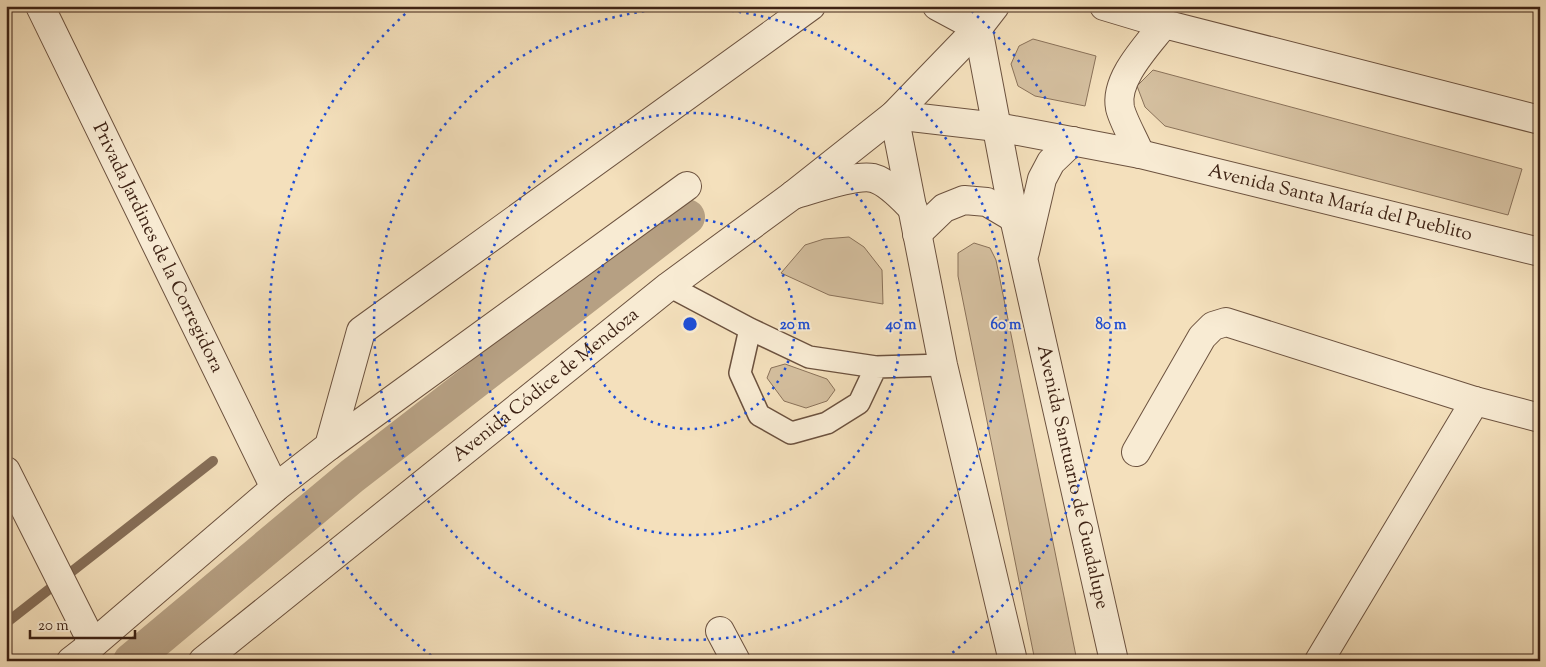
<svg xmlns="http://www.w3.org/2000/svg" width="1546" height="667" viewBox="0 0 1546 667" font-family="'Sorts Mill Goudy',serif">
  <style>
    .green { fill: #d5c0a0; stroke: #8a725a }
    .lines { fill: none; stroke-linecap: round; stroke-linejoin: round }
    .stream { stroke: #866e57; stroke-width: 10 }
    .canal { stroke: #b6a083; stroke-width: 36 }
    .service-casing { stroke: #6c523f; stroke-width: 24 }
    .minor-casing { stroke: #6c523f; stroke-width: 30 }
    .tertiary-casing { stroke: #6c523f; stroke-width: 30 }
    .service { stroke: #f8ebd3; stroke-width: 21 }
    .minor { stroke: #f8ebd3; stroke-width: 28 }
    .tertiary { stroke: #f8ebd3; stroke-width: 28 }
    .ring { fill: none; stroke: #1d4ed8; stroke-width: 2.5; stroke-dasharray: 2.5 5 }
    .labels { text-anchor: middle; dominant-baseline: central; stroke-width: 4; stroke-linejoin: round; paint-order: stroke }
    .street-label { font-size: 19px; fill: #3e2315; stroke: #f8ebd3 }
    .centre { fill: #1d4ed8; stroke: #f8ebd3; stroke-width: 2.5 }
    .ring-label { font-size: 15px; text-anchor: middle; font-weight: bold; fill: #1d4ed8; stroke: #f8ebd3; stroke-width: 4; stroke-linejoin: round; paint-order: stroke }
  </style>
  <rect width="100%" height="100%" fill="#f4e0bc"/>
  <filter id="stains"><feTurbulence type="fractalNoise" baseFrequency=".004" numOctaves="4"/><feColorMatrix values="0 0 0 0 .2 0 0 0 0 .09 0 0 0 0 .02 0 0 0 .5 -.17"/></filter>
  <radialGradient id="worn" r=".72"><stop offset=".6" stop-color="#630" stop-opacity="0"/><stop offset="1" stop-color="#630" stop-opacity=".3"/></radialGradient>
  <!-- green -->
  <path class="green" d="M 1033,39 L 1096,56 L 1085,106 L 1035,96 L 1018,86 L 1011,64 L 1019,46 Z
    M 1153,70 L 1522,169 L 1508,215 L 1165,126 L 1145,107 L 1137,86 Z
    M 849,237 L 864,247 L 882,270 L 883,304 L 829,295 L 781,273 L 805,245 L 824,239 Z
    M 974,243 L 990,248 L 996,260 L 1077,661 L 1035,661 L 958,276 L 958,253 Z
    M 785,364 L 827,379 L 835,390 L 827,401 L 806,408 L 784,401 L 767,378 L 771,368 Z"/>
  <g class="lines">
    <!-- stream -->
    <path class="stream" d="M 6,623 L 213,461"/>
    <!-- canal -->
    <path class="canal" d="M 131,661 L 352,476 L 687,217"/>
    <defs>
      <path id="service" d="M 669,286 L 750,329 L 809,357 L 876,367 L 943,365
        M 750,329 L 740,373 L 759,415 L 791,433 L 827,423 L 859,403 L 876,367"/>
      <g id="minor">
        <path id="s1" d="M 40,6 L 275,488"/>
        <path d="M 937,6 L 978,28"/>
        <path d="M 1104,6 L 1164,24 L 1540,120"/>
        <path d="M 1140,154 C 1135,141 1123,121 1120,108 C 1114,79 1148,45 1164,24"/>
        <path d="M 329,446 L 687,186"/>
        <path d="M 1136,452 L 1202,337 L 1213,326 L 1226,322 L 1475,401 L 1540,418"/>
        <path d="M 6,471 L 93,644"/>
        <path d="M 720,631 L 736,661"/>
        <path d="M 71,661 L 93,644 L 275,488 L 329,446 L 361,331 L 811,6"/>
        <path id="s2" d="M 203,661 L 669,286 L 793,195 L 894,115 L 997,127 L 1140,154 L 1540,252"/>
        <path d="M 1319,661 L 1475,401"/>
      </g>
      <g id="tertiary">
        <path d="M 995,6 L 978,28 L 894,115 L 943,365 L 1013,661"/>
        <path id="s3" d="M 978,28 L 1014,218 L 1114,661"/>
        <path d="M 793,195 C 812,190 855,174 873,178 C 888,182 903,199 913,209"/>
        <path d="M 917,234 L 944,208 L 964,200 L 987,202 L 1014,218"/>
        <path d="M 1025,252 L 1042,179 L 1051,162 L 1073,141"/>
      </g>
    </defs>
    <!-- service casing -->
    <use href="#service" class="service-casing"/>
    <!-- minor casing -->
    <use href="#minor" class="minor-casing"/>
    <!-- tertiary casing -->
    <use href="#tertiary" class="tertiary-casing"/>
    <!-- service -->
    <use href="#service" class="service"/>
    <!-- minor -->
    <use href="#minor" class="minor"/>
    <!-- tertiary -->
    <use href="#tertiary" class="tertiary"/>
  </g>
  <!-- distance rings -->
  <g class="ring">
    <circle cx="690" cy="324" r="105"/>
    <circle cx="690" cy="324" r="211"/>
    <circle cx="690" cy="324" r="316"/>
    <path d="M437 660A421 421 0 0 1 414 6M966 6A421 421 0 0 1 943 660"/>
  </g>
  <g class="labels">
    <!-- street labels -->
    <g class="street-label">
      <text stroke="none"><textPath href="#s2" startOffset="1336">Avenida Santa María del Pueblito</textPath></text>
      <text stroke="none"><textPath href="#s1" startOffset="269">Privada Jardines de la Corregidora</textPath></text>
      <text stroke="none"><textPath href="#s2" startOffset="440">Avenida Códice de Mendoza</textPath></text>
      <text stroke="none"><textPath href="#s3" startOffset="459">Avenida Santuario de Guadalupe</textPath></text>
    </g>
  </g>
  <circle cx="690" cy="324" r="8" class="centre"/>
  <g class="ring-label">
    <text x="795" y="329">20 m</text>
    <text x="901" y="329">40 m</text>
    <text x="1006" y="329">60 m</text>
    <text x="1111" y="329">80 m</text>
  </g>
  <!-- margin -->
  <rect width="1546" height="667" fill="none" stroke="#f4e0bc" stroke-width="25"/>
  <rect x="8" y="8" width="1531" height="652" fill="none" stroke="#3e2315" stroke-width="2.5"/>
  <rect x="12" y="12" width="1521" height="642" fill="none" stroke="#3e2315"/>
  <!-- scale -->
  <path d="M30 630v8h105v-8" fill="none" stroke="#3e2315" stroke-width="2.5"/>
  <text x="38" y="630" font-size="15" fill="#3e2315" stroke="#f8ebd3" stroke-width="4" paint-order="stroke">20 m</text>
  <rect width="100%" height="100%" filter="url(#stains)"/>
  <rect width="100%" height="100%" fill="url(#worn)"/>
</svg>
